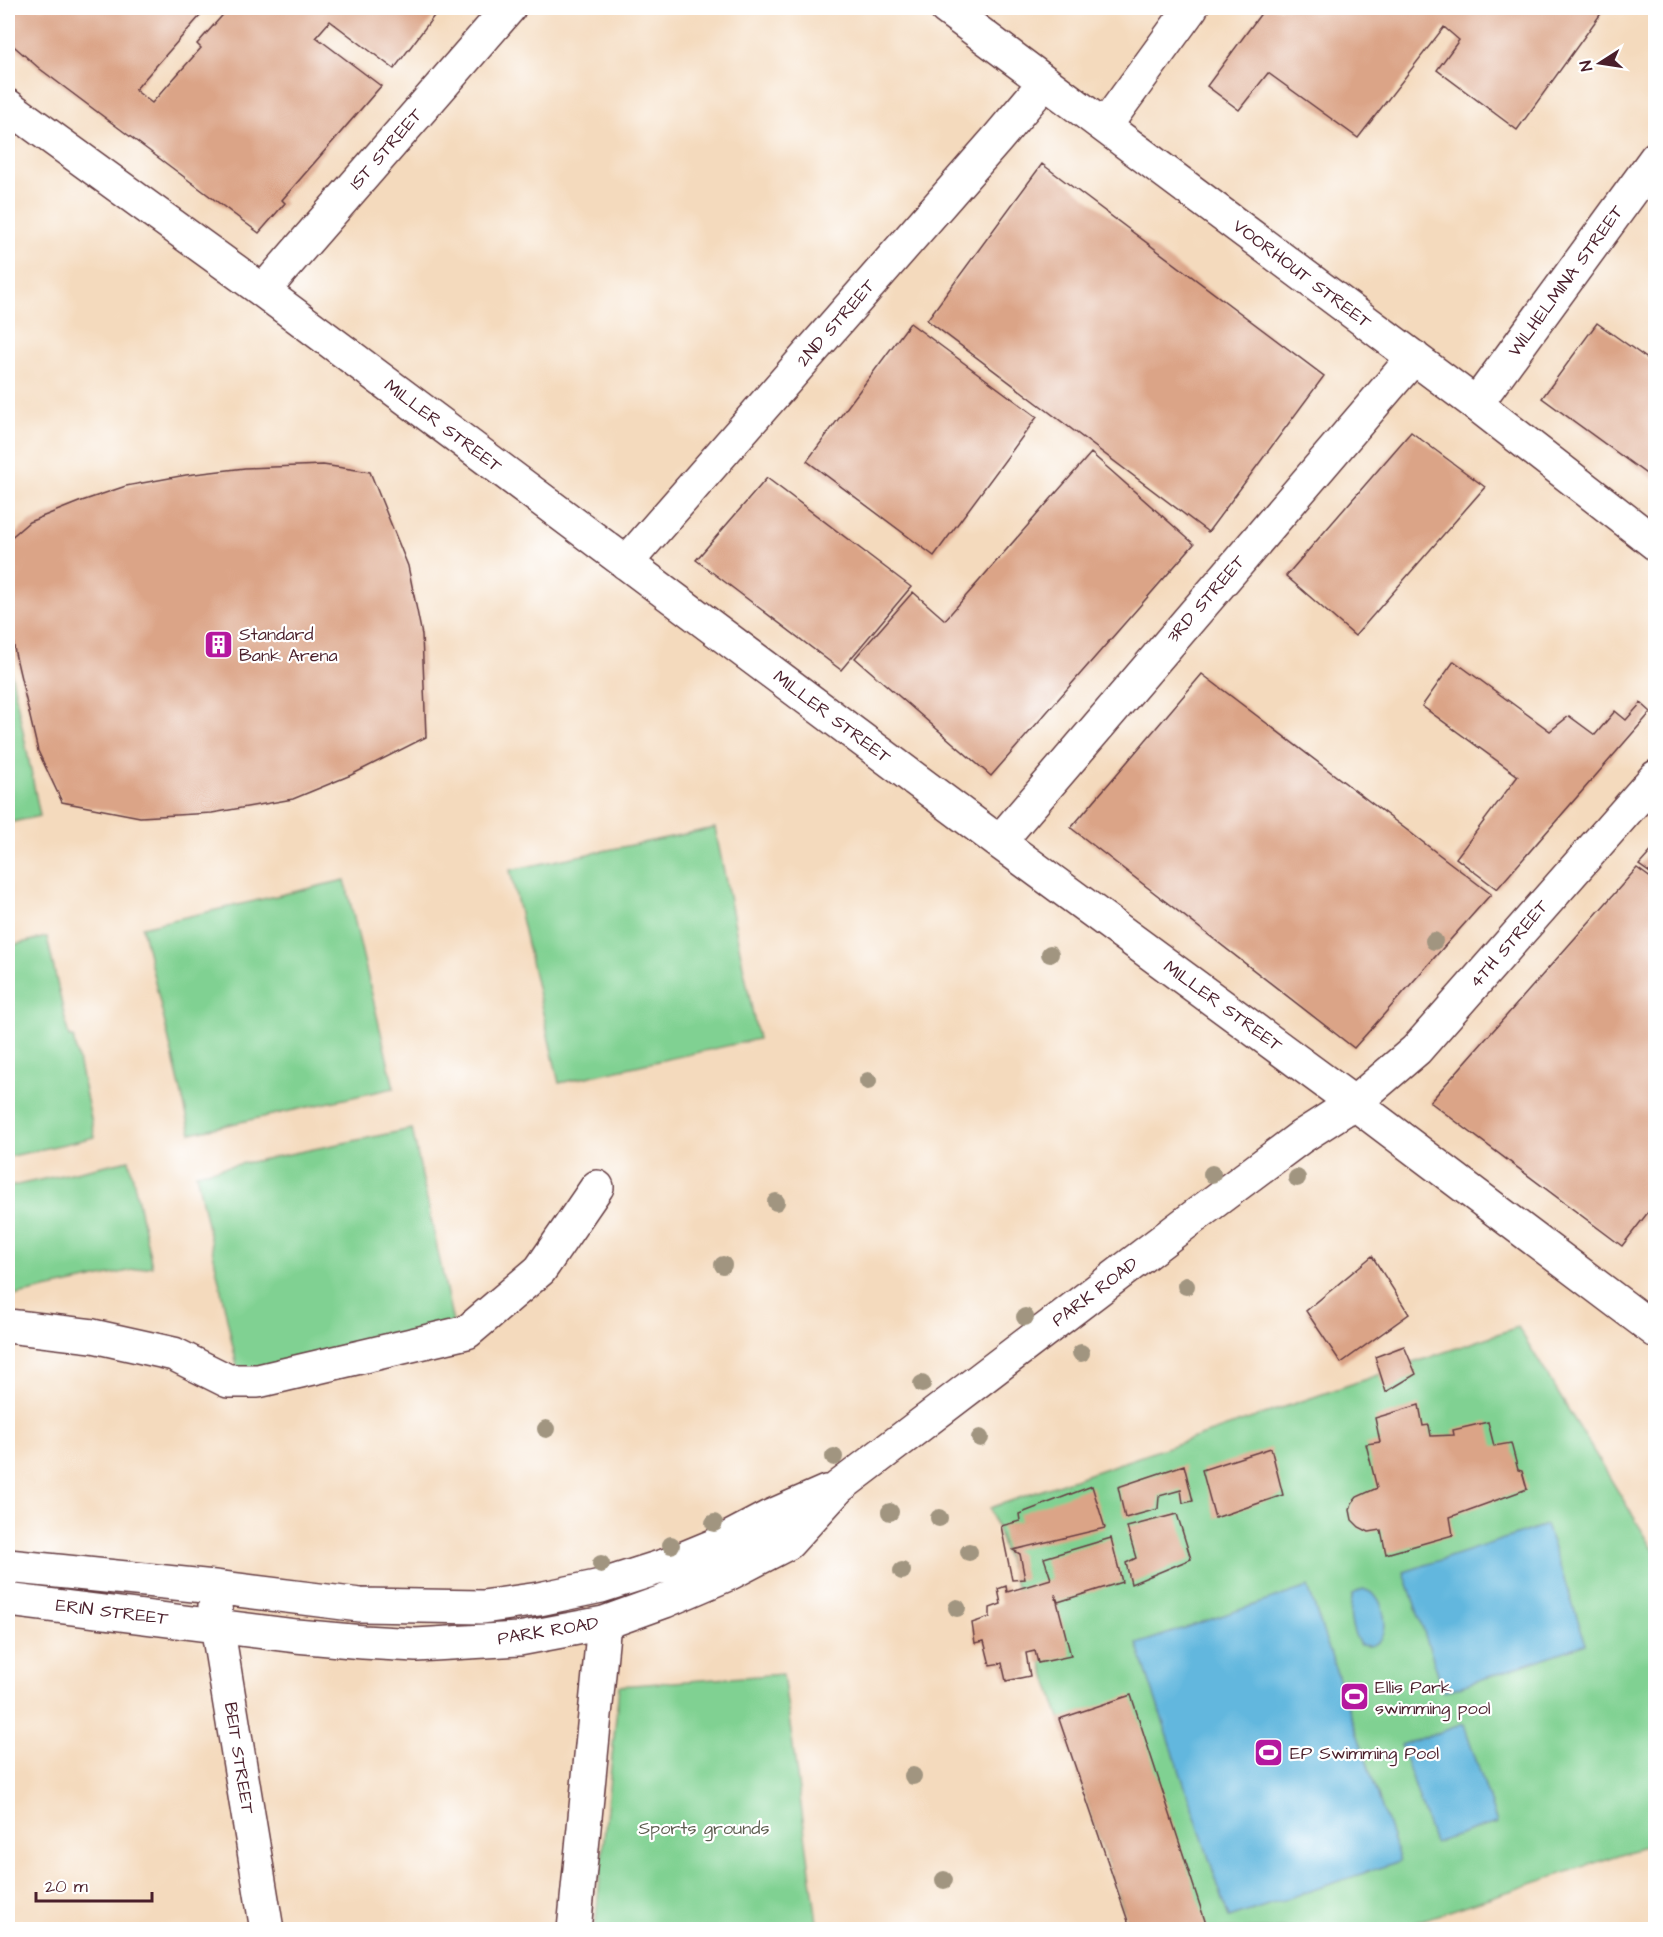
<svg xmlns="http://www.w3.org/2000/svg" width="1663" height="1937" viewBox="0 0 1663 1937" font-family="'Architects Daughter',sans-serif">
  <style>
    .green { fill: #80d192; stroke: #65785e; stroke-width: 1.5 }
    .water { fill: #62b7de; stroke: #566b84; stroke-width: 1.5 }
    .building { fill: #dba487 }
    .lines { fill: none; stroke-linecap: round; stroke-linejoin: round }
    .minor-casing { stroke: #643b41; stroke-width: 36 }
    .minor { stroke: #fff; stroke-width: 33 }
    .tree { fill: #a19580 }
    .labels { text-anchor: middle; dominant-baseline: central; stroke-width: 4.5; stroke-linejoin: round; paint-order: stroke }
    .street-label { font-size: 18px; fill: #4a1f2b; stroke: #fff }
    .poi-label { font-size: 18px; fill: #4a1f2b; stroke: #fff; text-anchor: start }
    .park-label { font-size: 18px; fill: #5d5d4f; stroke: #fff }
  </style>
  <rect width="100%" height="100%" fill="#fff"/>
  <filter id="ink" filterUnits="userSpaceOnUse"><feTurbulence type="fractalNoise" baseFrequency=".0167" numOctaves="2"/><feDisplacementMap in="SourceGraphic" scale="12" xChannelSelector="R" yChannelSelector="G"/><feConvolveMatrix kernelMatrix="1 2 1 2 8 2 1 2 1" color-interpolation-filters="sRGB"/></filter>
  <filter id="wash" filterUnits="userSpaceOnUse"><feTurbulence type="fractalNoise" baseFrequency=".008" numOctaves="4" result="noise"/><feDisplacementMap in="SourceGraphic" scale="24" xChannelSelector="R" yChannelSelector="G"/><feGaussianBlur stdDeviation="1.35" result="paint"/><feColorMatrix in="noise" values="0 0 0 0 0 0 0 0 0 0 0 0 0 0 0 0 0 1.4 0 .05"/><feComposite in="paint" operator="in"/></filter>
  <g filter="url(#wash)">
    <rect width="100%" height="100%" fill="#f4dabd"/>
    <!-- green -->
    <path class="green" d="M 8,657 L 40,816 L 8,823 Z
      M 715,828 L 758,1039 L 559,1083 L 510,870 Z
      M 345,880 L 394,1088 L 191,1133 L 142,927 Z
      M 47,937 L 69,1037 L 73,1037 L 95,1137 L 8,1157 L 8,946 Z
      M 412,1129 L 455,1332 L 239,1375 L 196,1173 Z
      M 129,1160 L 152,1266 L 8,1297 L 8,1187 Z
      M 1518,1327 L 1655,1552 L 1655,1843 L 1395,1929 L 1130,1929 L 990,1508 Z
      M 783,1674 L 818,1929 L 595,1929 L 619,1686 Z"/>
    <!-- water -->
    <path class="water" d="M 1546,1525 L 1586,1644 L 1444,1692 L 1404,1572 Z
      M 1308,1587 L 1400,1861 L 1229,1918 L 1137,1644 Z
      M 1363,1589 C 1368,1591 1373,1592 1376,1596 C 1386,1608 1392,1643 1369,1646 C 1366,1646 1363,1645 1360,1645 C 1350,1628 1348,1613 1353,1594 Z
      M 1464,1724 L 1497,1823 L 1434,1843 L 1401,1745 Z"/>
    <g id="blocks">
      <!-- building -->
      <path class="building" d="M 8,8 L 207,8 L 135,90 L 152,103 L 201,48 L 197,44 L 229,8 L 440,8 L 394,69 L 330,21 L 316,37 L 381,86 L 282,200 L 285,203 L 259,233 L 40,69 L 8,41 Z
        M 1265,8 L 1605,8 L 1517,130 L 1437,70 L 1459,40 L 1444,27 L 1358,138 L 1268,73 L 1239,110 L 1207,86 Z
        M 1042,164 L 1324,376 L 1208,532 L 927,320 Z
        M 910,323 L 1037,417 L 934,556 L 807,461 Z
        M 1597,323 L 1656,365 L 1656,481 L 1542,398 Z
        M 1411,432 L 1485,487 L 1355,636 L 1286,576 Z
        M 1091,453 L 1194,544 L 991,776 L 855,658 L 913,592 L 945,620 Z
        M 323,465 L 370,472 L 408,566 L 422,635 L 426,737 L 351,775 L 293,799 L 212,813 L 140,817 L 62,802 L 38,751 L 15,653 L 8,606 L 8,540 L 29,522 L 79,502 L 126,486 L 186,475 L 245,468 Z
        M 767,478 L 911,587 L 841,670 L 696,560 Z
        M 1454,661 L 1550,731 L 1569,716 L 1595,735 L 1615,711 L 1626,720 L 1641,703 L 1651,712 L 1497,889 L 1456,858 L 1518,776 L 1422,706 Z
        M 1202,674 L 1491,894 L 1354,1048 L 1071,828 Z
        M 1656,846 L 1656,877 L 1639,865 Z
        M 1637,868 L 1656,882 L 1656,1202 L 1622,1246 L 1430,1102 Z
        M 1372,1256 L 1409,1314 L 1341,1363 L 1306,1311 Z
        M 1404,1346 L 1416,1374 L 1386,1392 L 1375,1357 Z
        M 1419,1405 L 1423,1426 L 1429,1425 L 1431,1436 L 1454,1435 L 1453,1430 L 1488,1422 L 1494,1446 L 1511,1443 L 1518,1470 L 1522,1471 L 1527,1489 L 1450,1517 L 1453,1535 L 1386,1554 L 1381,1530 L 1369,1532 L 1359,1527 L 1352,1520 L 1350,1510 L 1352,1503 L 1357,1497 L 1377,1488 L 1366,1444 L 1380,1442 L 1375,1418 Z
        M 1271,1448 L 1283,1495 L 1215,1518 L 1202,1470 Z
        M 1184,1465 L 1193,1501 L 1183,1503 L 1181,1490 L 1159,1496 L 1158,1509 L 1125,1518 L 1118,1487 Z
        M 1092,1486 L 1105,1528 L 1013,1550 L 1020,1554 L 1025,1579 L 1012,1580 L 1001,1526 L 1020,1521 L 1019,1514 Z
        M 1177,1514 L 1191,1559 L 1131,1584 L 1126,1563 L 1136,1558 L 1127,1527 Z
        M 1111,1538 L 1122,1582 L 1058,1602 L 1055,1594 L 1071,1656 L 1038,1663 L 1035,1651 L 1026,1653 L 1030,1676 L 1006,1681 L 1002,1663 L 990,1665 L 984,1641 L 975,1643 L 972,1623 L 990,1617 L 990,1608 L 1001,1604 L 998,1589 L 1006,1586 L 1007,1592 L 1051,1579 L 1044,1558 Z
        M 1131,1695 L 1208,1930 L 1131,1930 L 1059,1719 Z"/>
    </g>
  </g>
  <g filter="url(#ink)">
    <use href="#blocks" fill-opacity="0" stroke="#643b41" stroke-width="1.5"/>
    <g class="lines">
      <defs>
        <path id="minor" d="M 946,8 L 1476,404 L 1656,544
          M 8,106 L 263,291 L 999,842 L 1354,1103 L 1656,1331
          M 1105,126 L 1191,8
          M 263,291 L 509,8
          M 1476,404 L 1656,158
          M 626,563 L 997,139 L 1045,82
          M 999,842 L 1414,357
          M 8,1326 L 93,1336 L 174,1354 L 228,1381 L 258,1381 L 467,1332 L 540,1270 L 597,1187
          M 8,1566 L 214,1587 L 360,1605 L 483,1607 L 539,1599 L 601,1586 L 670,1564 L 716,1545 L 769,1517 L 826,1492
          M 8,1600 L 296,1636 L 363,1642 L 416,1645 L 519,1639 L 604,1623 L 665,1601 L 728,1574 L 788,1543 L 839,1487 L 1187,1222 L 1301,1137 L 1354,1103 L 1416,1050 L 1656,777
          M 215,1606 L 217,1625 L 267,1930
          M 574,1930 L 604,1623"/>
      </defs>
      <!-- minor casing -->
      <use href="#minor" class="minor-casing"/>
      <!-- minor -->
      <use href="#minor" class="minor"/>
    </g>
    <!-- trees -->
    <g class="tree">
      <circle cx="1434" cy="941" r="9"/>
      <circle cx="1050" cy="954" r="9"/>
      <circle cx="868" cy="1081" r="9"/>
      <circle cx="1212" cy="1174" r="9"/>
      <circle cx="1297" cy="1178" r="9"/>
      <circle cx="776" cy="1202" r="9"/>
      <circle cx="723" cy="1265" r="9"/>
      <circle cx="1186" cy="1286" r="9"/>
      <circle cx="1025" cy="1317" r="9"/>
      <circle cx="1081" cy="1353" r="9"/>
      <circle cx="922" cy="1384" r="9"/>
      <circle cx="546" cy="1429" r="9"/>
      <circle cx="980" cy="1438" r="9"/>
      <circle cx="834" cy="1457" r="9"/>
      <circle cx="890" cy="1512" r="9"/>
      <circle cx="939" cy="1518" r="9"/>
      <circle cx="714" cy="1523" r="9"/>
      <circle cx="671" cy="1545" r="9"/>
      <circle cx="969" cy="1552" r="9"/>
      <circle cx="601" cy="1564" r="9"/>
      <circle cx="902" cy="1571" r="9"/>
      <circle cx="957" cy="1608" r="9"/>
      <circle cx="913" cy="1776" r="9"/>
      <circle cx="944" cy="1880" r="9"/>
    </g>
  </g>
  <!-- icons -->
  <defs>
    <symbol id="building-square" viewBox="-11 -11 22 22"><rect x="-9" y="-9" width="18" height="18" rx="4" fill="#b5179e" stroke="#fff"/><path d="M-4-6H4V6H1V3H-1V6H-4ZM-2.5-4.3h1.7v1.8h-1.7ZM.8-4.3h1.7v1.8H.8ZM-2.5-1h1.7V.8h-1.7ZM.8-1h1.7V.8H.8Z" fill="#fff"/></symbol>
    <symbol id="stadium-square" viewBox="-11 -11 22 22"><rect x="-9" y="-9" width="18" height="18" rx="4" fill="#b5179e" stroke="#fff"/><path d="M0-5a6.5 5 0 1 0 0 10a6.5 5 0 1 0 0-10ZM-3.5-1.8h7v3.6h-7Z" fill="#fff"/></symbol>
  </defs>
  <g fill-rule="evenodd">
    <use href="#building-square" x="202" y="628" width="33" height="33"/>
    <use href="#stadium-square" x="1338" y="1680" width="33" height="33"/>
    <use href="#stadium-square" x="1252" y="1736" width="33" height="33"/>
  </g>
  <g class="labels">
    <!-- street labels -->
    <g class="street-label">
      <text transform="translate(386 149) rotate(-49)">1ST STREET</text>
      <text transform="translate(1302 274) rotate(37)">VOORHOUT STREET</text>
      <text transform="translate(1566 281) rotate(-54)">WILHELMINA STREET</text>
      <text transform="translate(836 323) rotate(-49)">2ND STREET</text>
      <text transform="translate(443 426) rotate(37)">MILLER STREET</text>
      <text transform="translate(1206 599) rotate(-49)">3RD STREET</text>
      <text transform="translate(832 717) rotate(37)">MILLER STREET</text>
      <text transform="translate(1509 944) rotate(-49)">4TH STREET</text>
      <text transform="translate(1223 1006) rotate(36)">MILLER STREET</text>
      <text transform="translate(1095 1292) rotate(-37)">PARK ROAD</text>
      <text transform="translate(112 1612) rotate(7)">ERIN STREET</text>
      <text transform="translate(548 1631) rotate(-9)">PARK ROAD</text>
      <text transform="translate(239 1758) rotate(81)">BEIT STREET</text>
    </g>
    <!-- poi labels -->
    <g class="poi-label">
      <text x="239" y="634">Standard<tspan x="239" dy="21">Bank Arena</tspan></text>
      <text x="1375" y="1687">Ellis Park<tspan x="1375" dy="21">swimming pool</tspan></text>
      <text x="1290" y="1753">EP Swimming Pool</text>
    </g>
    <!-- park labels -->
    <g class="park-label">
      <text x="704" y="1828">Sports grounds</text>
    </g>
  </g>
  <!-- margin -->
  <rect width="1663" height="1937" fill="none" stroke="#fff" stroke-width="30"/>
  <!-- north arrow -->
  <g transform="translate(1600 63) rotate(258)" stroke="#ffffff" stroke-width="4.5" paint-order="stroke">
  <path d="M0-4.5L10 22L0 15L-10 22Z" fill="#4a1f2b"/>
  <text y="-9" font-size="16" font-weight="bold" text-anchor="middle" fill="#4a1f2b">N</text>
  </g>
  <!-- scale -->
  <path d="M36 1892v9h116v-9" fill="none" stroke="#4a1f2b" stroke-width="3"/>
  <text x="45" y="1892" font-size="18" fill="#4a1f2b" stroke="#ffffff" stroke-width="4.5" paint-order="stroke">20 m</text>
</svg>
